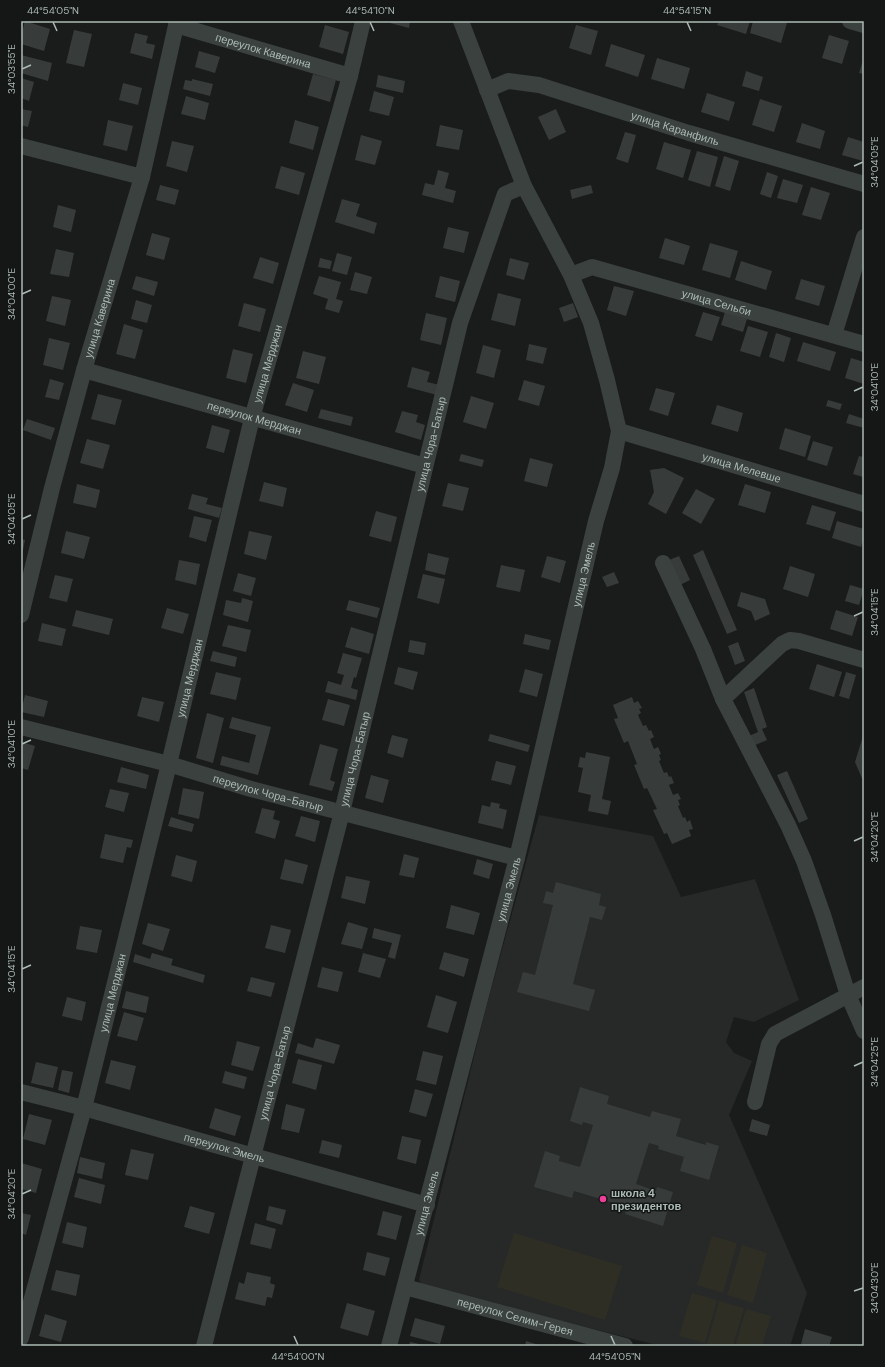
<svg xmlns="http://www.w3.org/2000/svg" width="885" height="1367" viewBox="0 0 885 1367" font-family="'DM Sans',sans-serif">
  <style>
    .built { fill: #262928 }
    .green { fill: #2f2e25 }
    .building { fill: #373b3a }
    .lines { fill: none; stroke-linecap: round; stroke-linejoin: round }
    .minor { stroke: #3b413f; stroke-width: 16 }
    .ticks { fill: none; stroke: #acbbb4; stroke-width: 1.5 }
    .poi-dot { fill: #ee409a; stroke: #141716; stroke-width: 1.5 }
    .labels { text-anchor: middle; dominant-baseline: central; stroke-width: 3; stroke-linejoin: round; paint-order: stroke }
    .street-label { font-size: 11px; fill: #acbbb4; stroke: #141716 }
    .poi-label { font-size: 11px; font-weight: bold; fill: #acbbb4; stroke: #141716; text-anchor: start }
    .neatline { fill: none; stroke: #acbbb4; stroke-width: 1.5 }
    .ticks-label { font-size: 10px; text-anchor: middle; fill: #acbbb4 }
  </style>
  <rect width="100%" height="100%" fill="#1a1c1b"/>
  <!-- built -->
  <path class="built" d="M 539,815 L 653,836 L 681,897 L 755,879 L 799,1000 L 754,1022 L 734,1017 L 726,1042 L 734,1053 L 752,1061 L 729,1115 L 807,1293 L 790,1346 L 661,1346 L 423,1286 L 419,1280 L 486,1008 Z"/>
  <!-- green -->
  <path class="green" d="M 514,1233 L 622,1266 L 605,1320 L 497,1287 Z
    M 712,1236 L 737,1243 L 723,1293 L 697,1285 Z
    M 742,1245 L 767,1253 L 753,1303 L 727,1295 Z
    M 692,1293 L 717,1300 L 705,1343 L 679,1336 Z
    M 719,1301 L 744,1308 L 733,1346 L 714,1346 L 707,1344 Z
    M 746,1309 L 771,1316 L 762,1346 L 735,1346 Z"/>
  <!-- building -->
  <path class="building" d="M 25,21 L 50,29 L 44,51 L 21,44 L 21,36 Z
    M 391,21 L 410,21 L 409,28 L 390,23 Z
    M 719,21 L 750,21 L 746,34 L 717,25 Z
    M 753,21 L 782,21 L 787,23 L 781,43 L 750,33 Z
    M 325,25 L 349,32 L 343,54 L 319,47 Z
    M 576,25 L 598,31 L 591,55 L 569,48 Z
    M 74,30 L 92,34 L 84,67 L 66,63 Z
    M 135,33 L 148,36 L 146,43 L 155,45 L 152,59 L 130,53 Z
    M 829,35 L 849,41 L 842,64 L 822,58 Z
    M 611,44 L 645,55 L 638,77 L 605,66 Z
    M 199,51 L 220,57 L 215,73 L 195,67 Z
    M 21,55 L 52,63 L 48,81 L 21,73 Z
    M 864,57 L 864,74 L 859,73 Z
    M 657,58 L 690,68 L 684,89 L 651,79 Z
    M 746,71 L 763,77 L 759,91 L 742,86 Z
    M 313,74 L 336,80 L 330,102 L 307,95 Z
    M 378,75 L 405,81 L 403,93 L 376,87 Z
    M 21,78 L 34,82 L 29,101 L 21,98 Z
    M 192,79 L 213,84 L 210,96 L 183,89 L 185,80 L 192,81 Z
    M 123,83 L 142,88 L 138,105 L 119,100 Z
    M 374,91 L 394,97 L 389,116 L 369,111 Z
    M 707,93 L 735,102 L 729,121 L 701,112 Z
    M 186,96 L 209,103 L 205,120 L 181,114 Z
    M 760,99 L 782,106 L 774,132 L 752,125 Z
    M 21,109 L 32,111 L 28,127 L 21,125 Z
    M 556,109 L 566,132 L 549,140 L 538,117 Z
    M 108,120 L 133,126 L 127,151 L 103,145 Z
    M 295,120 L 319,127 L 313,150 L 289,143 Z
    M 802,123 L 825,131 L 820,149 L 796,142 Z
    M 440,125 L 463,130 L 459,150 L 436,146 Z
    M 625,132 L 636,135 L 628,163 L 616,159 Z
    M 361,135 L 382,141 L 375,165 L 355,160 Z
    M 848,137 L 864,142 L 863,161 L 842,155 Z
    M 172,141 L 194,146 L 187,172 L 166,166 Z
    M 664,142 L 691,150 L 683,178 L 656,169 Z
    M 697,151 L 718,157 L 710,187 L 688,180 Z
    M 724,156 L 739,161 L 730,191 L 715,186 Z
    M 281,166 L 305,173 L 299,195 L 275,188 Z
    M 438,170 L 449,173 L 445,188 L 456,191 L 453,203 L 422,195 L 425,183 L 434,185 Z
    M 767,172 L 778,176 L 771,198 L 760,194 Z
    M 783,179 L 803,185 L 797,203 L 777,198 Z
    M 160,185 L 179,190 L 175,205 L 156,200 Z
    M 591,185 L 593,193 L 572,199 L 570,190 Z
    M 811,187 L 830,193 L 821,220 L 802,215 Z
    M 342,199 L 360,204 L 356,216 L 377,223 L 374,234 L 335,222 Z
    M 58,205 L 76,210 L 71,232 L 53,227 Z
    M 448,227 L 469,232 L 464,253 L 443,248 Z
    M 152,233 L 170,238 L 164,260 L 146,255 Z
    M 665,238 L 690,246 L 684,265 L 659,258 Z
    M 710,243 L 738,251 L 730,278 L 702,270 Z
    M 56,249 L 74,253 L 69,277 L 50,274 Z
    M 337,253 L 352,257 L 347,275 L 332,271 Z
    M 260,257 L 279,263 L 273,284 L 253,278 Z
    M 320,258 L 332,261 L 330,269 L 318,267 Z
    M 510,258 L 529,263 L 524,280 L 506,275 Z
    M 741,261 L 772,271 L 766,290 L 735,280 Z
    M 355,272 L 372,277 L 367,294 L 350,290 Z
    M 136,276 L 158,282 L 154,296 L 132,289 Z
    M 319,276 L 341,282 L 336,299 L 343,301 L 339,313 L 325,309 L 328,299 L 313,294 Z
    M 440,276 L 460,281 L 455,302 L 435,297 Z
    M 801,279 L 825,286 L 819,306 L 795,299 Z
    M 614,286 L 634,291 L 626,316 L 607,310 Z
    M 498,293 L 521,299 L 515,326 L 491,320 Z
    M 52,296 L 71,300 L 65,326 L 46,321 Z
    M 136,300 L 152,305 L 147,323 L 131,319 Z
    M 244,303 L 266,309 L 260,332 L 238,326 Z
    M 573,303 L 578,317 L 564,322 L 559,308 Z
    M 703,312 L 720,317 L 712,341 L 695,336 Z
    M 725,312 L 747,319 L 743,332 L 721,325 Z
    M 426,313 L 447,318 L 441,345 L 420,340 Z
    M 124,324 L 143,330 L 135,359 L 116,354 Z
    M 748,326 L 768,332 L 760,357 L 740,351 Z
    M 776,333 L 791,338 L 784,362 L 769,357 Z
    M 49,338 L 70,343 L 63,370 L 43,365 Z
    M 803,342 L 836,352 L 830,371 L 797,361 Z
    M 529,344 L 547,348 L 543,364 L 526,360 Z
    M 483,345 L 501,350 L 494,378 L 476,373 Z
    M 233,349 L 253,354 L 246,383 L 226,378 Z
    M 303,351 L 326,357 L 319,384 L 296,378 Z
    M 851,358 L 864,362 L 864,384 L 845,378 Z
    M 412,367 L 430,372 L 427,382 L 440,385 L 437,395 L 407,387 Z
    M 50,379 L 64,383 L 59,400 L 45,397 Z
    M 524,380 L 545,386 L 539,406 L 518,400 Z
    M 293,383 L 314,390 L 307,412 L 285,405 Z
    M 656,388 L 675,393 L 668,416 L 649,410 Z
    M 98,394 L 122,400 L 115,425 L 91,419 Z
    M 471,396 L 494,403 L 486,429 L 463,422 Z
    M 828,400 L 842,404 L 840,410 L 826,406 Z
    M 717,405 L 743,413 L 738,432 L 711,424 Z
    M 321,409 L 353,417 L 351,426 L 318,418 Z
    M 402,411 L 418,415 L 416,422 L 425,425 L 421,440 L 395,432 Z
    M 849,414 L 864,419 L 864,428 L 846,423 Z
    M 27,419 L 55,428 L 51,440 L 23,430 Z
    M 212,425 L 230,430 L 224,453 L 206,448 Z
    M 785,428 L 811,436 L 805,457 L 779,449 Z
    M 87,439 L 110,445 L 103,469 L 80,463 Z
    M 813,441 L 833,447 L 827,466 L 807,460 Z
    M 461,454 L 484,460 L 482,467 L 459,461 Z
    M 859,456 L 864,457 L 863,477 L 853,474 Z
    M 530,458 L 553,464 L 547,487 L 524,481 Z
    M 664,468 L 684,478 L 666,514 L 648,504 L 654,492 L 650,470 Z
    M 264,482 L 287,488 L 283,507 L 259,501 Z
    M 448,483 L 469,488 L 463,511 L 442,506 Z
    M 77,484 L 100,490 L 96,508 L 73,503 Z
    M 745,484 L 771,492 L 765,513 L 738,505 Z
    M 696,489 L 715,499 L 701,524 L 682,513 Z
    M 192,494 L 208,498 L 206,504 L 222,508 L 219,518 L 188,509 Z
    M 812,505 L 836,512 L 830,531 L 806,524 Z
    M 376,511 L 397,517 L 391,542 L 369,536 Z
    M 194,516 L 212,520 L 206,542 L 189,537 Z
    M 837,521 L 864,529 L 864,537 L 861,547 L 832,538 Z
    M 66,531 L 90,537 L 84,559 L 61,553 Z
    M 249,531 L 272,536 L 266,560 L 244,554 Z
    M 21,539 L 25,540 L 22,555 L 21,555 Z
    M 703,550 L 737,630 L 727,634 L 693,555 Z
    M 428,553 L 449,558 L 445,575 L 425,570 Z
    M 547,556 L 566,561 L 560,583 L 541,577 Z
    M 679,556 L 690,580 L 680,585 L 669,560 Z
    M 179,560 L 200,564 L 196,585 L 175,580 Z
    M 501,565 L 525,570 L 520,592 L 496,587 Z
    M 790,566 L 815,574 L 808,597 L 783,589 Z
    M 614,572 L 619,583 L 607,587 L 602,577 Z
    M 238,573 L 256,578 L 251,596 L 233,591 Z
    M 423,574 L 445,579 L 439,604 L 417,598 Z
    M 55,575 L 73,579 L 67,602 L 49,598 Z
    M 850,585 L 864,589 L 859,605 L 845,601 Z
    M 741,592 L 765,599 L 770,614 L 755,621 L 751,611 L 737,606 Z
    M 242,598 L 253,601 L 248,622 L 223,615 L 226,600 L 241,603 Z
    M 349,600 L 380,608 L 377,618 L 346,610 Z
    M 864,604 L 864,614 L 861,613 Z
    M 167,608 L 189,614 L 183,634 L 161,628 Z
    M 76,610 L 113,619 L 109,635 L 72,626 Z
    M 836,610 L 858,617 L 852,636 L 830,629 Z
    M 42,623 L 66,629 L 62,646 L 38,641 Z
    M 228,625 L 251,630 L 246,652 L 222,646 Z
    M 351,627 L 374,634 L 369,654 L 345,647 Z
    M 525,634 L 551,640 L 549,650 L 523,644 Z
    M 410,640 L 426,643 L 424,655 L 408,652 Z
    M 738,642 L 745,661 L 735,665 L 728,646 Z
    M 213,651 L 237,657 L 235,667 L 210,661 Z
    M 343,653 L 362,658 L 356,678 L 354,677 L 351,688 L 358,690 L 356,700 L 325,692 L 328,681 L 341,685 L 344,675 L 337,673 Z
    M 817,664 L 842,672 L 834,697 L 809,689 Z
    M 398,667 L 418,672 L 413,690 L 394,684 Z
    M 525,669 L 543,674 L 537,697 L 519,692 Z
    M 216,672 L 241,678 L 236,700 L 210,694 Z
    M 846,672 L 856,675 L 849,699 L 839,696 Z
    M 754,688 L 767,727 L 762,729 L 767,740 L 751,747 L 747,737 L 758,732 L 744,692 Z
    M 25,695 L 48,701 L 44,717 L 21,712 Z
    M 142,697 L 164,702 L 159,722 L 137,716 Z
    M 632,697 L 634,703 L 638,701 L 642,708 L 639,709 L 641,713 L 638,715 L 643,726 L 646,725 L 649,731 L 651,730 L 654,737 L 650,739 L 654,749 L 658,747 L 661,754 L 659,755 L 661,760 L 659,761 L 664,773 L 667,772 L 669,777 L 671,776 L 674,783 L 669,785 L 673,795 L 678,793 L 681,799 L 678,800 L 680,805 L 678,806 L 683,818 L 685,817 L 687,822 L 690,820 L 693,829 L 689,830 L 691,836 L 672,844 L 667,833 L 664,834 L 653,810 L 657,809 L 647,788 L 644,789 L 634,765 L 637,764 L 628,741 L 624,743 L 614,719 L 618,718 L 613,705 Z
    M 328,699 L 350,705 L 344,726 L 322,720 Z
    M 207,713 L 224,718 L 213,763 L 196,758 Z
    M 232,717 L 271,727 L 258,775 L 220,765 L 222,756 L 249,763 L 256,735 L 229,728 Z
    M 864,733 L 864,783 L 855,762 Z
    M 490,734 L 530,745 L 528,752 L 488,741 Z
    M 392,735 L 408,739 L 403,758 L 387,753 Z
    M 21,742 L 35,746 L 28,770 L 21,768 Z
    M 320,744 L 338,749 L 330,780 L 335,782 L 332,791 L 309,785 Z
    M 586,752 L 610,757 L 602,799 L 611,801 L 608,815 L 588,811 L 591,795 L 578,792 L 583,768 L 578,767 L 580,757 L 585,758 Z
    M 496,761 L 516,766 L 511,785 L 491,780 Z
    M 121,767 L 149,775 L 146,789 L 117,782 Z
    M 787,771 L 808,819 L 799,823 L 777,775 Z
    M 371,775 L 389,780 L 383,803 L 365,798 Z
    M 183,788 L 204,792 L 199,819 L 178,814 Z
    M 110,789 L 129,793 L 124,812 L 105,807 Z
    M 491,802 L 500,804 L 499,808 L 507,810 L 503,829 L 478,823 L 482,805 L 490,807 Z
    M 262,808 L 275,811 L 273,819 L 280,821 L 275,839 L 255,833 Z
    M 301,816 L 320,821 L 315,842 L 295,836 Z
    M 171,817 L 194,824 L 192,832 L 168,826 Z
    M 105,834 L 133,840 L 131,848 L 127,847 L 123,863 L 100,858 Z
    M 404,854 L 419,858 L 414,878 L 399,875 Z
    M 176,855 L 197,861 L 192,882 L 171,876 Z
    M 285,859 L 308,865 L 303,884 L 280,879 Z
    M 477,859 L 493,864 L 489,879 L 473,874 Z
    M 346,876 L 370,881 L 365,904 L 341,898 Z
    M 556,882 L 601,894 L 599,905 L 606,907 L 602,920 L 590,917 L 573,984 L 595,990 L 589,1011 L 517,992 L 523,972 L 535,975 L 553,905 L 543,903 L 546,891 L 553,893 Z
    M 451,905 L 480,913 L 474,935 L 446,928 Z
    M 348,922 L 368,928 L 362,949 L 341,944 Z
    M 148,923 L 170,929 L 163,951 L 142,944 Z
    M 271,925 L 291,930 L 285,953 L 265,948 Z
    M 80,926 L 102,930 L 97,953 L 76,949 Z
    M 374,928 L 401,935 L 395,959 L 388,957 L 392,943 L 372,938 Z
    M 444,952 L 469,959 L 464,977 L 439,969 Z
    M 152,953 L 173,959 L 171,965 L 205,975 L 203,983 L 133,962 L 135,954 L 150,959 Z
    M 363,953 L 386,959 L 380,978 L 358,972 Z
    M 322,967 L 343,972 L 338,992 L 317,987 Z
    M 251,977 L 275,983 L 271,997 L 247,991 Z
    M 126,991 L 149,997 L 146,1013 L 122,1008 Z
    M 436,995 L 457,1002 L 448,1033 L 427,1027 Z
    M 67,997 L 86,1002 L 82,1021 L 62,1016 Z
    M 124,1012 L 144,1018 L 137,1041 L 117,1036 Z
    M 316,1038 L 340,1045 L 334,1064 L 295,1053 L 298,1043 L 313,1048 Z
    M 237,1041 L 260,1047 L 253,1071 L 231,1065 Z
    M 423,1051 L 443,1056 L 436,1085 L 416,1080 Z
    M 298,1059 L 322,1065 L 316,1090 L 292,1083 Z
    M 111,1060 L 136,1066 L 130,1090 L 105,1083 Z
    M 36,1062 L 58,1067 L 53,1088 L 31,1083 Z
    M 62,1070 L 73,1072 L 69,1093 L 58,1090 Z
    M 225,1071 L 247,1077 L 244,1089 L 222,1083 Z
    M 580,1087 L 609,1096 L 607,1104 L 650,1117 L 652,1111 L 681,1119 L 676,1136 L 706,1145 L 706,1142 L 719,1146 L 709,1180 L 680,1171 L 684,1157 L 658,1149 L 659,1146 L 649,1143 L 636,1184 L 656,1191 L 657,1187 L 673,1192 L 663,1226 L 625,1214 L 627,1207 L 574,1191 L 572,1198 L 534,1187 L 545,1151 L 560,1156 L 559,1161 L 580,1167 L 593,1125 L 583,1122 L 582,1125 L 570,1121 Z
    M 415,1089 L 433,1094 L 426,1117 L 409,1112 Z
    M 286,1104 L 305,1109 L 299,1133 L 281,1129 Z
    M 215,1108 L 241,1116 L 235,1136 L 209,1128 Z
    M 29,1114 L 52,1120 L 45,1145 L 23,1139 Z
    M 752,1119 L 770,1125 L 767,1136 L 749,1131 Z
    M 402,1136 L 421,1140 L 416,1164 L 397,1159 Z
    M 322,1140 L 342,1145 L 339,1158 L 319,1153 Z
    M 131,1149 L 154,1154 L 148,1180 L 125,1175 Z
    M 80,1157 L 105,1163 L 102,1179 L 77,1173 Z
    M 21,1163 L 42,1169 L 36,1193 L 21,1189 Z
    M 79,1178 L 105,1185 L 101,1204 L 74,1197 Z
    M 190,1206 L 215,1213 L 209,1234 L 184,1227 Z
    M 269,1206 L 286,1210 L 282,1225 L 266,1220 Z
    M 383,1211 L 402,1216 L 396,1240 L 377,1235 Z
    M 21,1213 L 31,1215 L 26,1235 L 21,1233 Z
    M 67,1222 L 87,1227 L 83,1248 L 62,1243 Z
    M 255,1223 L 276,1229 L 271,1249 L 250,1244 Z
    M 367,1252 L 390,1258 L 385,1276 L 363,1270 Z
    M 56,1270 L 80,1275 L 76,1296 L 51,1290 Z
    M 247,1272 L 271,1277 L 270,1283 L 275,1285 L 272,1298 L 267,1297 L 265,1306 L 235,1299 L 239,1282 L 244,1284 Z
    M 347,1303 L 375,1311 L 368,1336 L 340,1328 Z
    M 45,1314 L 67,1321 L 61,1342 L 39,1336 Z
    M 415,1318 L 445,1326 L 440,1344 L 410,1336 Z
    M 805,1329 L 832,1337 L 829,1346 L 806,1346 L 801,1344 Z
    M 526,1341 L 542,1346 L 525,1346 Z
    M 410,1342 L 424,1345 L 424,1346 L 409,1346 Z"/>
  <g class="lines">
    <!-- minor -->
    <g class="minor">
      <path d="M 850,21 L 864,25"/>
      <path id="s1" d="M 176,25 L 350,76"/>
      <path id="s2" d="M 487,90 L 508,81 L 539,85 L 689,133 L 864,184"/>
      <path d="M 21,146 L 142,177"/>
      <path id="s3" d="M 571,275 L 592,267 L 864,344"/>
      <path d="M 834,335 L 864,237"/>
      <path id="s4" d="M 84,370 L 425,466"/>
      <path id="s5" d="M 619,431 L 864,504"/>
      <path d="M 663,563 L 703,649 L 723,699 L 788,825 L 804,861 L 823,915 L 848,995 L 864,1031"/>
      <path id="s6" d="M 21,615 L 52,488 L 84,370 L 142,177 L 177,21"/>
      <path d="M 723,699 L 782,644 L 790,640 L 799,641 L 864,660"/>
      <path id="s7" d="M 21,727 L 169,764 L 251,789 L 517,858"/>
      <path id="s8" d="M 21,1092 L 84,1108 L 427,1205"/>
      <path d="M 755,1102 L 769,1044 L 775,1034 L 864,987"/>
      <path id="s9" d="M 405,1287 L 625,1346"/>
      <path id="s10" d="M 21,1338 L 84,1108 L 169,764 L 252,418 L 350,76 L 363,21"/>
      <path id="s11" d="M 204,1346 L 342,812 L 460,323 L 505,194 L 524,186"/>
      <path id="s12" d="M 389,1346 L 517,858 L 596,521 L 612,468 L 619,431 L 607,380 L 591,323 L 571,275 L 524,186 L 461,21"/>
    </g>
  </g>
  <!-- ticks -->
  <path class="ticks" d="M 53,22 L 57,31M 370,22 L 374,31M 687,22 L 691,31M 22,69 L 31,65M 854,166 L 863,162M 22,294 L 31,290M 854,391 L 863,387M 22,519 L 31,515M 854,616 L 863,612M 22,744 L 31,740M 854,841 L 863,837M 22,969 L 31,965M 854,1066 L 863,1062M 22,1194 L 31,1190M 854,1291 L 863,1288M 294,1336 L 298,1345M 611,1336 L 615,1345"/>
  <!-- markers -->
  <circle class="poi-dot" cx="603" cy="1199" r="4"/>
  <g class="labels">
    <!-- street labels -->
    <g class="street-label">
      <text stroke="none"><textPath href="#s1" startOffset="91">переулок Каверина</textPath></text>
      <text stroke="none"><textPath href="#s2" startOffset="197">улица Каранфиль</textPath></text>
      <text stroke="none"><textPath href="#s3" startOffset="152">улица Сельби</textPath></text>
      <text stroke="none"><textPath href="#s6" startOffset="307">улица Каверина</textPath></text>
      <text stroke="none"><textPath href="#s10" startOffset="1005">улица Мерджан</textPath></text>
      <text stroke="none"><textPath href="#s4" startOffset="177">переулок Мерджан</textPath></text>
      <text stroke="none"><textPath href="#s11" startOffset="930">улица Чора-Батыр</textPath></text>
      <text stroke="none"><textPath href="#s5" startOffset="128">улица Мелевше</textPath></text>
      <text stroke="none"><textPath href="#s12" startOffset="796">улица Эмель</textPath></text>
      <text stroke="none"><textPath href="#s10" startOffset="681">улица Мерджан</textPath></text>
      <text stroke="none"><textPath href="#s11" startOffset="606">улица Чора-Батыр</textPath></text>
      <text stroke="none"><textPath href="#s7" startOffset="256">переулок Чора-Батыр</textPath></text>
      <text stroke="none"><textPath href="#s12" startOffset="472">улица Эмель</textPath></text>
      <text stroke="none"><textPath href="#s10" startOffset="357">улица Мерджан</textPath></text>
      <text stroke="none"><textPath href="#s11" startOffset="282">улица Чора-Батыр</textPath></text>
      <text stroke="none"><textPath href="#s8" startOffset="211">переулок Эмель</textPath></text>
      <text stroke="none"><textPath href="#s12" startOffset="148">улица Эмель</textPath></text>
      <text stroke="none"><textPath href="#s9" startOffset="114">переулок Селим-Герея</textPath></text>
    </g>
    <!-- poi labels -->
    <g class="poi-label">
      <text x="611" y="1193">школа 4<tspan x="611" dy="13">президентов</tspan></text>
    </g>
  </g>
  <!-- border -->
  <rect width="885" height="1367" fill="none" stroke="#141716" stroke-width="44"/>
  <rect x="22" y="22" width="841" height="1323" class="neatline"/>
  <g class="ticks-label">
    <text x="53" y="14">44°54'05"N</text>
    <text x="370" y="14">44°54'10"N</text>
    <text x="687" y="14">44°54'15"N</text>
    <text transform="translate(11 69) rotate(-90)" y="4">34°03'55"E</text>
    <text transform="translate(874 162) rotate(-90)" y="4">34°04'05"E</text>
    <text transform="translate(11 294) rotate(-90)" y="4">34°04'00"E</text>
    <text transform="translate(874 387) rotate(-90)" y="4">34°04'10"E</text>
    <text transform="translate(11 519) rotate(-90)" y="4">34°04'05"E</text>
    <text transform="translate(874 612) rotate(-90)" y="4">34°04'15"E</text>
    <text transform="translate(11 744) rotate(-90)" y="4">34°04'10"E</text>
    <text transform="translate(874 837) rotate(-90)" y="4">34°04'20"E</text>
    <text transform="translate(11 969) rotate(-90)" y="4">34°04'15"E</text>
    <text transform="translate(874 1062) rotate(-90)" y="4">34°04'25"E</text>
    <text transform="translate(11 1194) rotate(-90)" y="4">34°04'20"E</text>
    <text transform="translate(874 1288) rotate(-90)" y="4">34°04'30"E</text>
    <text x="298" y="1360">44°54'00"N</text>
    <text x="615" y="1360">44°54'05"N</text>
  </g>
</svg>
